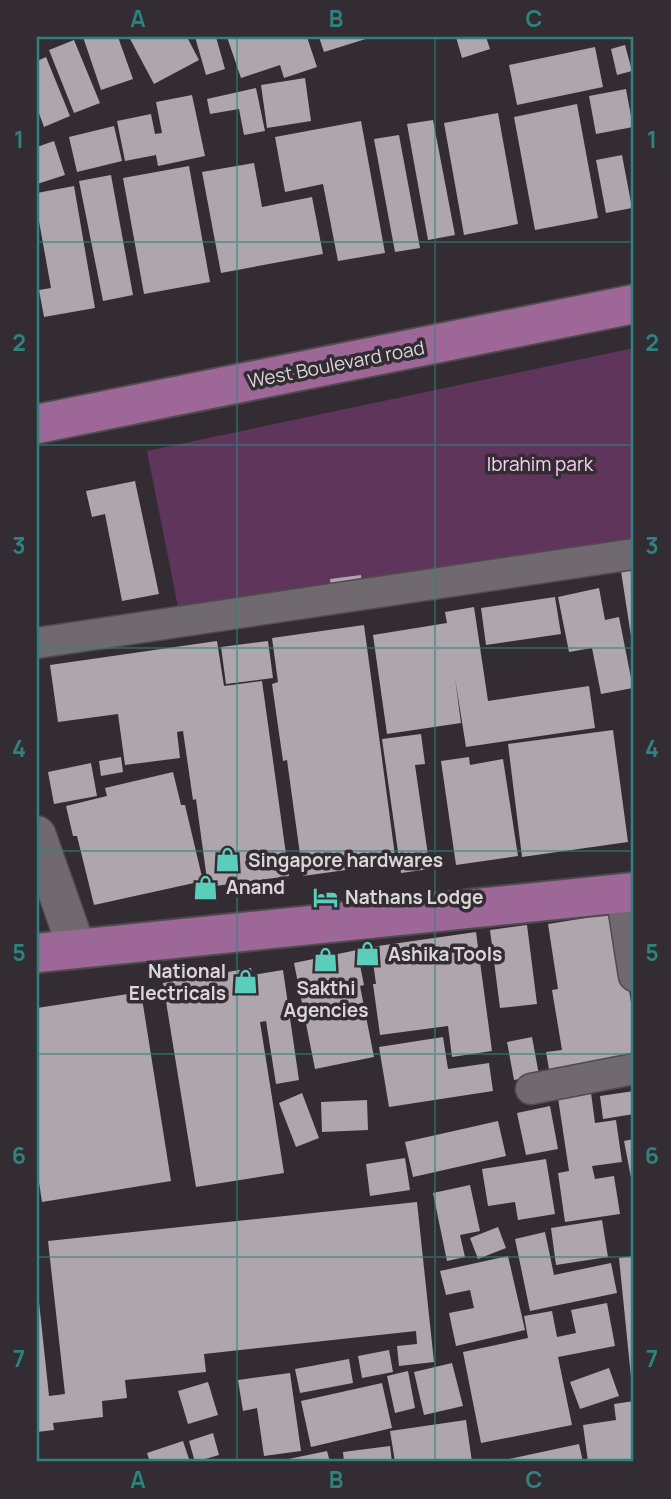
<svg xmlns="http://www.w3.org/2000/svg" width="671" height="1499" viewBox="0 0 671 1499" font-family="Manrope,sans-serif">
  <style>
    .green { fill: #60355b }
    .building { fill: #afa6ad }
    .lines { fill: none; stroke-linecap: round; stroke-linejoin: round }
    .minor-casing { stroke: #504b4f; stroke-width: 33 }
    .tertiary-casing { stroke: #504b4f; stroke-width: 40 }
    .primary-casing { stroke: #504b4f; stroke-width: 42 }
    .minor { stroke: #716970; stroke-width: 30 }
    .tertiary { stroke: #716970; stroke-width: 37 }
    .primary { stroke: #9d6797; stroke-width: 38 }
    .grid { fill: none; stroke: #2d847e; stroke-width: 2; stroke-opacity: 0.55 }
    .labels { text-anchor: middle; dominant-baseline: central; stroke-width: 7; stroke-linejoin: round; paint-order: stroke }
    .street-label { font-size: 19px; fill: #dad6d9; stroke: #332c32 }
    .park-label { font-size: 19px; fill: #f9d2f3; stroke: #332c32 }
    .poi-label { font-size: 19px; font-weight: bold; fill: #dad6d9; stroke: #332c32; text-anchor: start }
    .neatline { fill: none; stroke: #2d847e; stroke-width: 2.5 }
    .grid-label { font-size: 23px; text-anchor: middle; font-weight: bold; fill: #2d847e }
  </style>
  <rect width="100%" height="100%" fill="#332c32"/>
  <!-- green -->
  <path class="green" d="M 634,348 L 634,545 L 179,612 L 147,451 Z"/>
  <!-- building -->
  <path class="building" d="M 83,37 L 118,37 L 133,79 L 101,90 Z
    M 129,37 L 187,37 L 199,60 L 154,84 Z
    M 195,37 L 216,37 L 225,69 L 206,75 Z
    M 227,37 L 307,37 L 317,67 L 284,78 L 280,65 L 241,78 Z
    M 319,37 L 372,37 L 324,52 Z
    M 456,37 L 486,37 L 490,49 L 462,58 Z
    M 74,40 L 100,103 L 74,113 L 49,50 Z
    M 625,45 L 632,71 L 617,75 L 611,49 Z
    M 595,47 L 603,87 L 517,105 L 509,65 Z
    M 46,57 L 70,116 L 44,127 L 37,108 L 37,61 Z
    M 305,78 L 311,121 L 267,128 L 261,85 Z
    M 256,88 L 265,131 L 244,135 L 239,109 L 210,114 L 207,99 Z
    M 626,89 L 633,127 L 596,134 L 589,96 Z
    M 192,95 L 205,156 L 158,166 L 156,155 L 125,161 L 117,121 L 151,114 L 155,134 L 162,133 L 156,102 Z
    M 577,104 L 598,218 L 535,230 L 514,117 Z
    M 498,113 L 518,224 L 464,235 L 444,123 Z
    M 433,120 L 455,235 L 428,240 L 407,124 Z
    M 361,121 L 385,253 L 338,261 L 323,184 L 285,192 L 275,137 Z
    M 114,126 L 122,161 L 77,172 L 69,137 Z
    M 399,135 L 420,248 L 395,252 L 374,139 Z
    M 54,141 L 65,175 L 37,184 L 37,147 Z
    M 622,155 L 632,208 L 606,213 L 596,160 Z
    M 254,163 L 262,207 L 312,197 L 323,254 L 221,273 L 202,172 Z
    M 189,166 L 210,282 L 144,294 L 123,178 Z
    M 111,175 L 133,295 L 103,301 L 79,181 Z
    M 74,186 L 95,308 L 44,317 L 39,290 L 51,288 L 37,210 L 37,193 Z
    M 135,481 L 159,594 L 122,601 L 105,514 L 92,517 L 86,491 Z
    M 634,569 L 634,648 L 633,649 L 621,571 Z
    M 361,575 L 362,591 L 332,595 L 330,579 Z
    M 599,588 L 605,620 L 619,617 L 633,688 L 601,694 L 592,648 L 569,652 L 558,597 Z
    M 555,597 L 561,634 L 486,645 L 481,608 Z
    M 474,607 L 488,701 L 589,686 L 595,728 L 466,747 L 455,678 L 461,723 L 387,734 L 373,635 L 447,623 L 445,612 Z
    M 364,625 L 396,863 L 303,876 L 287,760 L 283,761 L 272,684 L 278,682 L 272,638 Z
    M 217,641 L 224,686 L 262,681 L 289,876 L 208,887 L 196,799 L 193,800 L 183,731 L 177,732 L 180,758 L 125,765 L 118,714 L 58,722 L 50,665 Z
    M 268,641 L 273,678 L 226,684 L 221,647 Z
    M 613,730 L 628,842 L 522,857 L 508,744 Z
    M 421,734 L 425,764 L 415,765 L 430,869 L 401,873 L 382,739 Z
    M 121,757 L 123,772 L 101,776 L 99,761 Z
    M 469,757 L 470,765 L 503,759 L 518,856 L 456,865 L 441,761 Z
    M 91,763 L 97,796 L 54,804 L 48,772 Z
    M 173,772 L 181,805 L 185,805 L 203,881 L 94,905 L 77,836 L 73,836 L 66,806 L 107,796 L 105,788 Z
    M 617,913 L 634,1022 L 634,1061 L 550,1075 L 546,1052 L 562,1050 L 552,990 L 558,989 L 548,924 Z
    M 527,925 L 537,1004 L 500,1008 L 490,930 Z
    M 476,932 L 492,1051 L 452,1057 L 448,1026 L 380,1035 L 373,984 L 376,984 L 371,947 Z
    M 357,950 L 364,985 L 360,986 L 374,1057 L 315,1069 L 294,963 Z
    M 251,968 L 256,1000 L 253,975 L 283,970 L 299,1080 L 276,1084 L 266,1021 L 260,1022 L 284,1173 L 196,1187 L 163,983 Z
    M 141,992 L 171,1181 L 42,1202 L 37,1169 L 37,1008 Z
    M 443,1037 L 448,1069 L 489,1063 L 493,1091 L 389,1107 L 379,1047 Z
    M 532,1037 L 539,1075 L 514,1080 L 507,1042 Z
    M 634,1091 L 634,1114 L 603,1119 L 600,1096 Z
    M 302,1093 L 319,1138 L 296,1147 L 279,1103 Z
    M 591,1093 L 595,1123 L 616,1120 L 622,1162 L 592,1166 L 595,1179 L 614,1176 L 620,1214 L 565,1222 L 558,1173 L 569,1171 L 558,1098 Z
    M 367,1100 L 368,1130 L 322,1132 L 321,1102 Z
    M 550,1106 L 558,1149 L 526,1155 L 517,1113 Z
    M 498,1121 L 506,1156 L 413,1177 L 405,1142 Z
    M 634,1139 L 634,1187 L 633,1188 L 624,1141 Z
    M 405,1158 L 410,1190 L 370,1196 L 366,1164 Z
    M 546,1159 L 555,1214 L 518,1220 L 515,1202 L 488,1206 L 482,1169 Z
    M 470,1185 L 480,1231 L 460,1235 L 465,1257 L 447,1261 L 433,1193 Z
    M 417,1202 L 434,1362 L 399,1366 L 397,1346 L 417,1344 L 416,1331 L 204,1354 L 206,1372 L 125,1380 L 127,1398 L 102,1401 L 103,1417 L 53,1423 L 54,1430 L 37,1432 L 37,1302 L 39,1302 L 49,1396 L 65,1394 L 48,1241 Z
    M 602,1220 L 608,1257 L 556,1265 L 551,1228 Z
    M 498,1227 L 506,1248 L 478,1259 L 470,1238 Z
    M 545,1232 L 554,1275 L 611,1263 L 617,1293 L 530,1311 L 515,1239 Z
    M 508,1256 L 525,1330 L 456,1346 L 449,1313 L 474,1308 L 470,1290 L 446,1295 L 440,1271 Z
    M 634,1256 L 634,1387 L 632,1387 L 619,1258 Z
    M 607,1303 L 615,1346 L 558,1357 L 572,1425 L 481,1443 L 463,1352 L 528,1338 L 524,1316 L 552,1311 L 557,1337 L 576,1333 L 571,1310 Z
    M 389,1350 L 393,1372 L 362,1378 L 358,1356 Z
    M 349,1359 L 353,1383 L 300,1393 L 295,1369 Z
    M 452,1363 L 463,1406 L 424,1415 L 414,1372 Z
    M 609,1368 L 619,1396 L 580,1409 L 570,1382 Z
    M 408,1371 L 415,1408 L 395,1413 L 387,1376 Z
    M 290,1373 L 301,1451 L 264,1456 L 257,1408 L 243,1411 L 238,1380 Z
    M 208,1382 L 218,1415 L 188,1424 L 178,1391 Z
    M 382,1383 L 392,1428 L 311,1447 L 301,1401 Z
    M 634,1401 L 634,1462 L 588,1462 L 583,1425 L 616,1420 L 614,1404 Z
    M 466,1420 L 472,1462 L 395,1462 L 390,1431 Z
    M 213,1433 L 219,1455 L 195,1462 L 189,1441 Z
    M 183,1441 L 190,1462 L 150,1462 L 147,1453 Z
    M 579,1444 L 583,1462 L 500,1462 L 500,1461 Z
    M 390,1446 L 392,1462 L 344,1462 L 343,1452 Z
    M 327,1451 L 330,1462 L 279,1462 L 279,1461 Z"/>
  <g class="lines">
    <defs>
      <path id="minor" d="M 37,643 L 634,554
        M 621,893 L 634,976
        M 531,1089 L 634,1069"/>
      <path id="tertiary" d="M 37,835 L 77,949"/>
      <path id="primary" d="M 37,424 L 634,304
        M 37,953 L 634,892"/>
    </defs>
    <!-- minor casing -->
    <use href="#minor" class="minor-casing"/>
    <!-- tertiary casing -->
    <use href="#tertiary" class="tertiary-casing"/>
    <!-- primary casing -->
    <use href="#primary" class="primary-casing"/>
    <!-- minor -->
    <use href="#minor" class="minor"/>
    <!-- tertiary -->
    <use href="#tertiary" class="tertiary"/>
    <!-- primary -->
    <use href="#primary" class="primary"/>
  </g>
  <!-- grid -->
  <path class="grid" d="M 237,37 L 237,1462M 435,37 L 435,1462M 37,242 L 634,242M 37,445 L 634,445M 37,648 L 634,648M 37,851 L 634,851M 37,1054 L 634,1054M 37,1257 L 634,1257"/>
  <!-- icons -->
  <defs>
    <symbol id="shop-bare" viewBox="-9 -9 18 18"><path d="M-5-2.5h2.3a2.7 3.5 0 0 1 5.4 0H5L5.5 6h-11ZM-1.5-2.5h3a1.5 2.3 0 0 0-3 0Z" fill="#5bcebb" stroke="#332c32" stroke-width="2.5" paint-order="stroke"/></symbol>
    <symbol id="hotel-bare" viewBox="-9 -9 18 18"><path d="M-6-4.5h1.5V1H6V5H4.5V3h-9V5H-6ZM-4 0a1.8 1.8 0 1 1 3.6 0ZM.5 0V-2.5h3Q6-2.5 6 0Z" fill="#5bcebb" stroke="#332c32" stroke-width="2.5" paint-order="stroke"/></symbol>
  </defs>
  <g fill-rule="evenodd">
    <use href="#shop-bare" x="210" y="842" width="35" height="35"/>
    <use href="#shop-bare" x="188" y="870" width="35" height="35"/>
    <use href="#hotel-bare" x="308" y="880" width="35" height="35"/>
    <use href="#shop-bare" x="350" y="936" width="35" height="35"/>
    <use href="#shop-bare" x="308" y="942" width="35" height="35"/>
    <use href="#shop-bare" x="228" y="964" width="35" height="35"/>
  </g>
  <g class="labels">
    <!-- street labels -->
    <g class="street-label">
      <text transform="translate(336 364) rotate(-11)">West Boulevard road</text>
    </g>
    <!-- park labels -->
    <g class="park-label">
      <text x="540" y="464">Ibrahim park</text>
    </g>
    <!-- poi labels -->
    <g class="poi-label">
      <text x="248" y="860">Singapore hardwares</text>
      <text x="226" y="887">Anand</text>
      <text x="345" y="897">Nathans Lodge</text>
      <text x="388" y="954">Ashika Tools</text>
      <text x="226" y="971" text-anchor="end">National<tspan x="226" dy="22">Electricals</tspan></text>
      <text x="326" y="988" text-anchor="middle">Sakthi<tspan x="326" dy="22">Agencies</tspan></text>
    </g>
  </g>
  <!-- border -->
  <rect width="671" height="1499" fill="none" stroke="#332c32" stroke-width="77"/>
  <rect x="38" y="38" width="594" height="1422" class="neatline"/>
  <g class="grid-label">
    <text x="138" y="27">A</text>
    <text x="336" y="27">B</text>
    <text x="534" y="27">C</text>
    <text x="19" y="148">1</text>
    <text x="652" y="148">1</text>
    <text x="19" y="351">2</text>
    <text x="652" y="351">2</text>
    <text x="19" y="554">3</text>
    <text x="652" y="554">3</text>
    <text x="19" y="757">4</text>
    <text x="652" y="757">4</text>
    <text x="19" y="961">5</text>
    <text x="652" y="961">5</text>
    <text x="19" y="1164">6</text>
    <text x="652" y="1164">6</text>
    <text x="19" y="1367">7</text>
    <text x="652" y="1367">7</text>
    <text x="138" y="1488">A</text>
    <text x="336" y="1488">B</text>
    <text x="534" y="1488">C</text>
  </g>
</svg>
